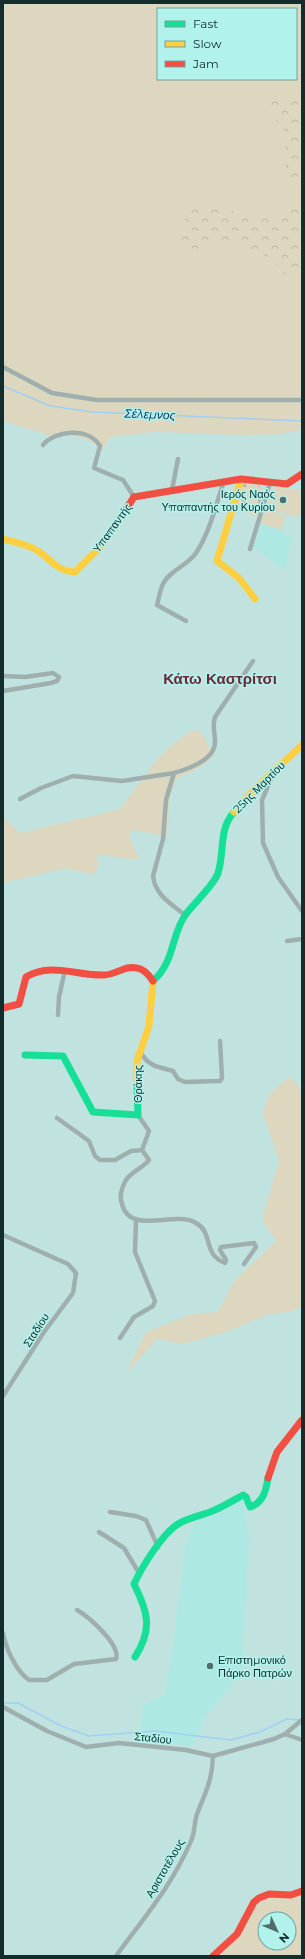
<svg xmlns="http://www.w3.org/2000/svg" width="305" height="1959" viewBox="0 0 305 1959" font-family="Montserrat,sans-serif">
  <style>
    .built { fill: #aee8e3 }
    .green { fill: #dcd7be; fill-rule: evenodd }
    .forest { fill: url(#forest-crowns) }
    .cemetery { fill: url(#cemetery-stones) }
    .lines { fill: none; stroke-linecap: round; stroke-linejoin: round }
    .stream { stroke: #a2cff2; stroke-width: 1.5 }
    .street { stroke: #9fafae; stroke-width: 4.5 }
    .fast { stroke: #16e098; stroke-width: 7 }
    .slow { stroke: #ffcf43; stroke-width: 7 }
    .jam { stroke: #f24e42; stroke-width: 7 }
    .poi-dot { fill: #4f6d6a; stroke: #b1f2ed; stroke-width: 1.5 }
    .labels { text-anchor: middle; dominant-baseline: central; stroke-width: 3; stroke-linejoin: round; paint-order: stroke }
    .poi-label { font-size: 11px; fill: #122d2b; stroke: #b1f2ed; text-anchor: end }
    .street-label { font-size: 11px; fill: #122d2b; stroke: #b1f2ed }
    .water-label { font-size: 12px; font-style: italic; fill: #003966; stroke: #b1f2ed }
    .district-label { font-size: 15px; font-weight: bold; fill: #6c2636; stroke: #b1f2ed }
  </style>
  <defs>
    <pattern id="forest-crowns" width="20" height="18" patternUnits="userSpaceOnUse"><rect width="20" height="18" fill="#dcd7be"/><path d="M2 6a3 3 0 1 1 6 0M12 15a3 3 0 1 1 6 0" fill="none" stroke="#bcb9a3"/></pattern>
    <pattern id="cemetery-stones" width="16" height="16" patternUnits="userSpaceOnUse"><rect width="16" height="16" fill="#dcd7be"/><path d="M2 7V4a2 2 0 0 1 4 0v3zM10 15v-3a2 2 0 0 1 4 0v3z" fill="#bcb9a3"/></pattern>
  </defs>
  <rect width="100%" height="100%" fill="#c0e3e0"/>
  <!-- built -->
  <path class="built" d="M 266,509 L 287,514 L 283,534 L 293,536 L 285,570 L 257,550 L 253,549 Z
    M 242,1499 L 249,1540 L 242,1669 L 230,1688 L 206,1715 L 193,1746 L 139,1740 L 143,1705 L 165,1695 L 172,1656 L 185,1548 L 195,1521 L 220,1513 Z"/>
  <!-- green -->
  <path class="green" d="M 3,3 L 302,3 L 302,430 L 281,434 L 246,435 L 154,432 L 110,437 L 102,452 L 98,446 L 86,439 L 70,435 L 58,438 L 3,421 ZM 158,9 L 296,9 L 296,79 L 158,79 Z
    M 274,487 C 284,490 293,487 302,491 L 302,515 L 296,516 L 266,509 Z
    M 265,510 L 286,515 L 282,530 L 261,524 Z
    M 197,730 C 208,737 206,747 215,755 C 208,762 201,767 192,772 C 188,774 181,775 178,779 C 166,792 170,819 168,836 L 132,830 L 129,836 L 140,860 L 99,855 L 96,858 L 99,862 L 97,870 L 92,875 L 66,868 L 3,883 L 3,817 L 20,833 L 120,809 L 158,758 L 173,744 L 191,731 Z
    M 291,1076 L 300,1090 L 302,1099 L 302,1307 L 289,1312 L 269,1314 L 229,1331 L 183,1344 L 157,1339 L 125,1375 L 146,1332 L 192,1314 L 218,1312 L 235,1280 L 276,1241 L 262,1220 L 279,1161 L 263,1114 L 269,1094 Z
    M 302,1894 L 302,1956 L 216,1956 L 260,1901 L 268,1897 ZM 265,1919 L 289,1919 L 289,1943 L 265,1943 Z"/>
  <!-- forest -->
  <path class="forest" d="M 302,98 L 302,269 L 283,274 L 273,259 L 234,243 L 219,243 L 198,249 L 182,248 C 178,234 177,227 188,216 C 191,212 195,207 199,206 C 218,201 233,215 252,216 C 262,217 273,215 282,211 C 288,209 295,204 298,198 C 304,184 286,178 285,163 C 283,154 286,145 288,136 C 282,128 266,107 264,100 L 298,101 Z"/>
  <!-- cemetery -->
  <path class="cemetery" d="M 244,482 L 257,484 L 264,490 L 257,518 L 236,509 Z"/>
  <g class="lines">
    <!-- stream -->
    <path class="stream" d="M 3,386 L 50,406 L 93,412 L 302,421
      M 3,1703 L 18,1703 L 61,1726 L 89,1736 L 155,1731 L 231,1740 L 260,1732 L 287,1719 L 299,1720"/>
    <!-- street -->
    <path class="street" d="M 3,367 L 52,393 L 97,400 L 302,400
      M 43,445 C 55,430 89,427 100,446 L 94,468 L 123,480 L 134,497
      M 172,490 L 178,459
      M 250,549 L 270,483
      M 186,621 L 157,605 C 159,598 160,590 163,584 C 169,571 188,565 196,553 C 210,532 216,504 224,481
      M 3,676 L 25,677 L 53,673 L 59,677 L 57,681 L 51,683 L 3,691
      M 270,776 L 271,779 L 262,800 L 263,843 L 278,877 L 302,911
      M 20,799 L 41,788 L 73,776 L 122,781 L 174,773
      M 185,915 C 171,904 155,895 153,876 L 163,839 L 166,800 L 174,773 C 188,769 215,760 215,742 C 215,733 212,726 215,717 L 253,661
      M 287,941 L 302,939
      M 58,1015 L 59,997 L 65,970
      M 140,1052 L 147,1061 L 155,1066 L 173,1071 L 178,1079 L 185,1082 L 220,1081 L 222,1078 L 220,1041
      M 138,1115 L 149,1131 L 142,1150 L 149,1160 C 143,1168 132,1171 126,1180 C 122,1187 119,1196 122,1204 C 130,1236 175,1210 196,1223 C 214,1233 202,1254 225,1263 L 226,1260 L 220,1250 L 221,1247 L 254,1243 L 256,1247 L 244,1264
      M 57,1118 L 89,1141 L 95,1156 L 100,1160 L 115,1160 L 131,1151 L 142,1150
      M 3,1235 L 68,1264 L 76,1273 L 73,1293 L 44,1332 L 3,1396
      M 120,1338 L 134,1317 L 153,1306 L 155,1301 L 135,1252 L 136,1219
      M 110,1512 L 136,1516 L 146,1520 L 158,1547
      M 99,1532 L 124,1548 L 139,1573
      M 3,1633 C 6,1649 16,1671 29,1680 L 47,1680 L 74,1664 L 116,1659 C 121,1645 89,1617 77,1610
      M 3,1707 L 47,1731 L 86,1747 L 119,1743 L 186,1750 L 213,1756 L 274,1739 L 285,1734 L 302,1720
      M 285,1734 L 302,1740
      M 116,1956 C 143,1919 173,1884 191,1841 C 195,1833 194,1823 197,1814 C 206,1791 212,1781 213,1756"/>
    <!-- fast -->
    <path class="fast" d="M 153,981 C 175,962 171,934 186,914 C 194,903 215,884 218,873 C 225,852 218,830 234,812
      M 25,1055 L 63,1056 L 93,1112 L 138,1115 L 137,1083
      M 135,1657 C 153,1629 148,1612 134,1584 C 142,1567 162,1534 178,1524 C 188,1518 199,1516 210,1512 C 221,1508 232,1501 243,1495 L 246,1497 L 250,1507 C 263,1503 266,1491 268,1478"/>
    <!-- slow -->
    <path class="slow" d="M 241,479 L 217,561 L 239,578 L 255,599
      M 3,539 C 15,542 28,544 38,551 C 53,561 55,570 75,572 L 102,545 L 125,511
      M 234,812 L 252,792 L 302,745
      M 137,1083 L 137,1061 L 149,1026 L 153,981"/>
    <!-- jam -->
    <path class="jam" d="M 125,511 L 134,497 L 241,479 L 287,484 L 302,474
      M 3,1008 L 19,1004 L 26,977 C 52,962 77,976 104,975 C 116,975 125,965 137,968 C 144,969 149,975 153,981
      M 268,1478 L 277,1452 L 302,1420
      M 213,1956 L 237,1934 L 254,1902 L 259,1898 L 269,1894 L 291,1895 L 302,1891"/>
  </g>
  <!-- markers -->
  <g class="poi-dot">
    <circle cx="283" cy="500" r="4"/>
    <circle cx="210" cy="1666" r="4"/>
  </g>
  <g class="labels">
    <!-- poi labels -->
    <g class="poi-label">
      <text x="275" y="494">Ιερός Ναός<tspan x="275" dy="13">Υπαπαντής του Κυρίου</tspan></text>
      <text x="218" y="1660" text-anchor="start">Επιστημονικό<tspan x="218" dy="13">Πάρκο Πατρών</tspan></text>
    </g>
    <!-- street labels -->
    <g class="street-label">
      <text transform="translate(112 528) rotate(-54)">Υπαπαντής</text>
      <text transform="translate(259 787) rotate(-45)">25ης Μαρτίου</text>
      <text transform="translate(138 1084) rotate(-90)">Θράκης</text>
      <text transform="translate(36 1330) rotate(-57)">Σταδίου</text>
      <text transform="translate(153 1738) rotate(6)">Σταδίου</text>
      <text transform="translate(165 1868) rotate(-60)">Αριστοτέλους</text>
    </g>
    <!-- water labels -->
    <g class="water-label">
      <text transform="translate(150 414) rotate(2)">Σέλεμνος</text>
    </g>
    <!-- district labels -->
    <g class="district-label">
      <text x="220" y="678">Κάτω Καστρίτσι</text>
    </g>
  </g>
  <!-- border -->
  <rect width="305" height="1959" fill="none" stroke="#122d2b" stroke-width="8"/>
  <!-- legend -->
  <rect x="157" y="8" width="140" height="72" fill="#b1f2ed" stroke="#71a39f"/>
  <rect x="165" y="21" width="20" height="6" fill="#16e098" stroke="#71a39f"/>
  <text x="193" y="28" font-size="12" fill="#122d2b">Fast</text>
  <rect x="165" y="41" width="20" height="6" fill="#ffcf43" stroke="#71a39f"/>
  <text x="193" y="48" font-size="12" fill="#122d2b">Slow</text>
  <rect x="165" y="61" width="20" height="6" fill="#f24e42" stroke="#71a39f"/>
  <text x="193" y="68" font-size="12" fill="#122d2b">Jam</text>
  <!-- north arrow -->
  <g transform="translate(277 1931) rotate(134)"><circle r="19" fill="#b1f2ed" stroke="#71a39f"/>
  <path d="M0-3L7 15L0 10L-7 15Z" fill="#4f6d6a"/>
  <text y="-6" font-size="11" font-weight="bold" text-anchor="middle" fill="#122d2b">N</text>
  </g>
</svg>
